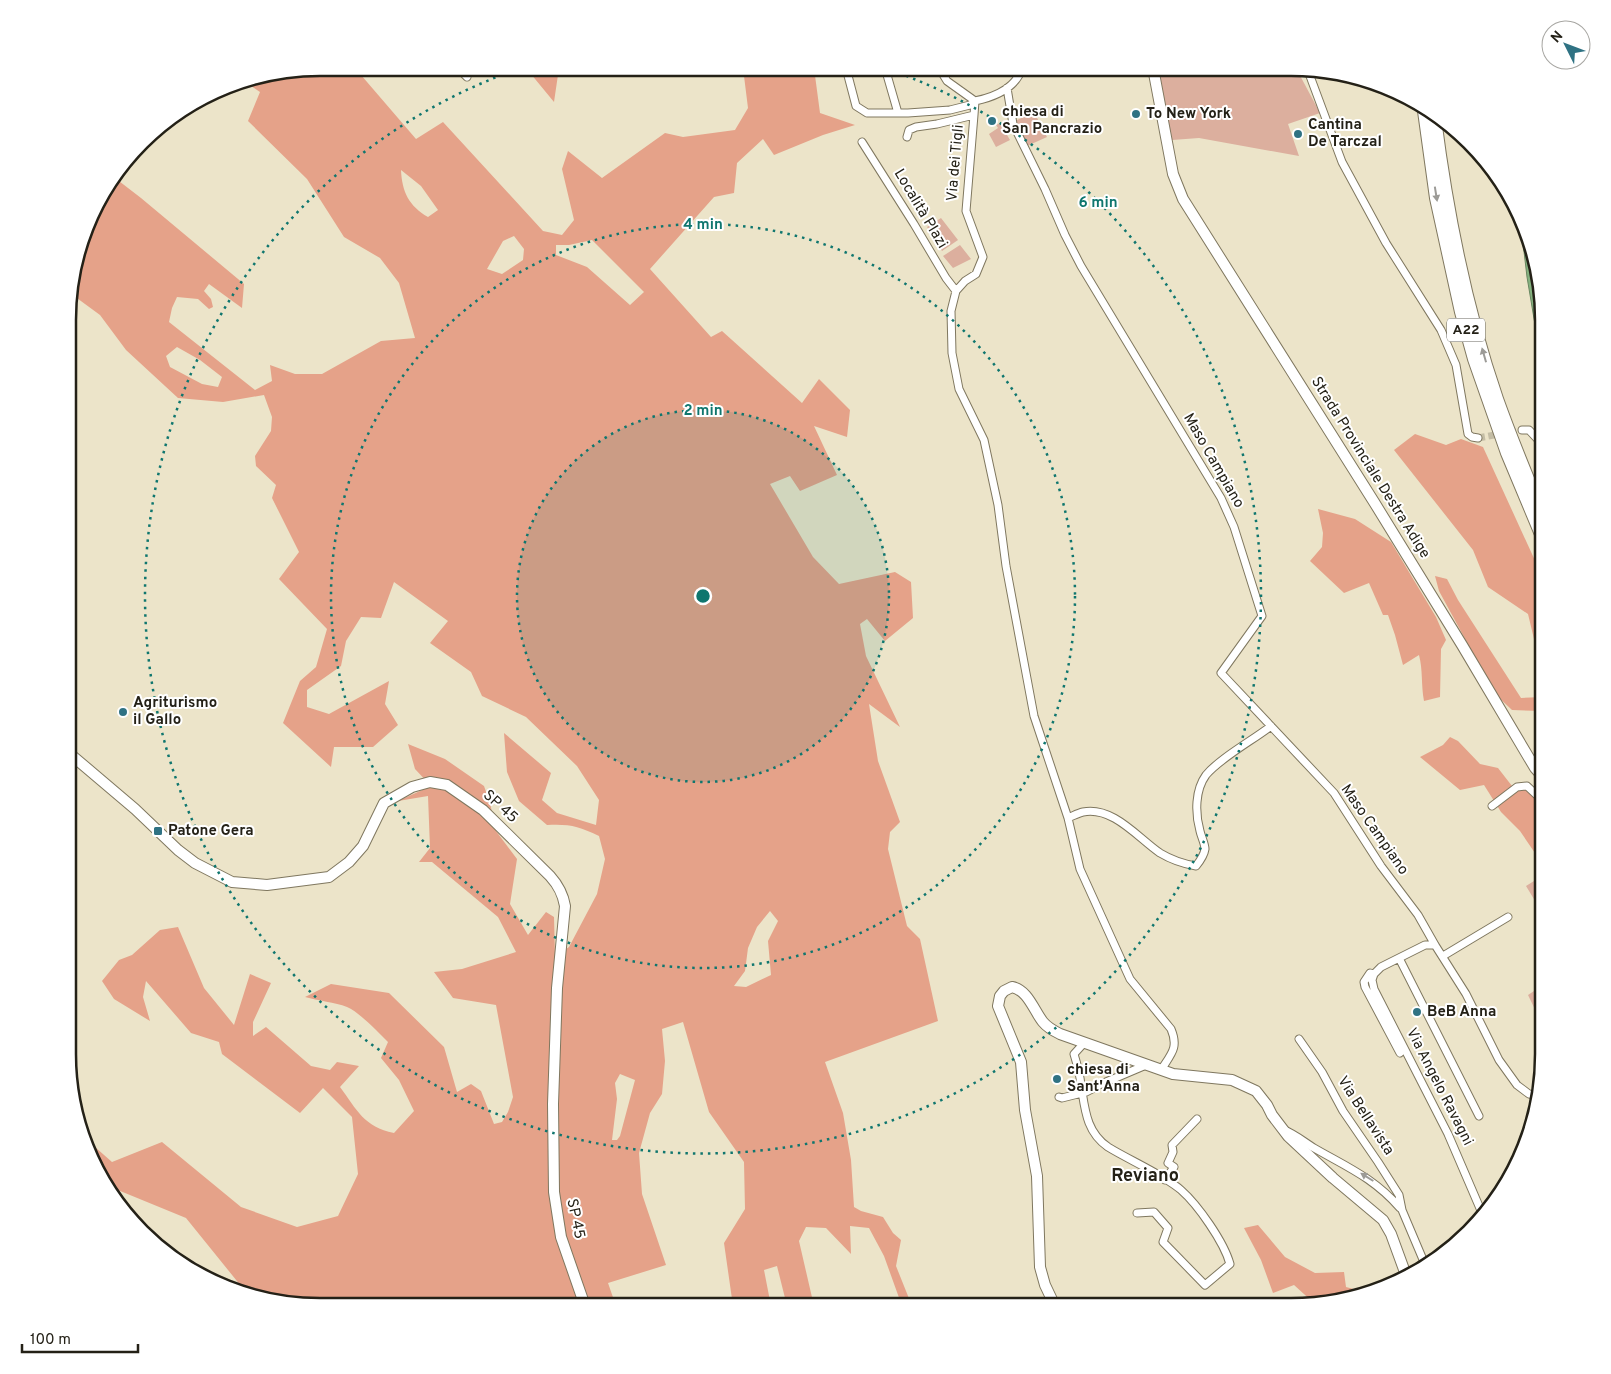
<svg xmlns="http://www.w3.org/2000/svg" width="1611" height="1374" viewBox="0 0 1611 1374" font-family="Overpass,sans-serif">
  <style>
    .green { fill: #dcaf9e }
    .forest { fill: #e5a289; fill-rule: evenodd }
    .water { fill: #85b27f; stroke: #688660 }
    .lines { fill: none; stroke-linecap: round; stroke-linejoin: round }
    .street-tunnel { stroke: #c4bda5; stroke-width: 7; stroke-dasharray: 7 3.5; stroke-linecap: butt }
    .street-casing { stroke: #7f775f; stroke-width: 9 }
    .secondary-casing { stroke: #7f775f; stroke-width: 12 }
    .highway-casing { stroke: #7f775f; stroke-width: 14 }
    .street { stroke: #fff; stroke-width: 7 }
    .secondary { stroke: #fff; stroke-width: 10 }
    .highway { stroke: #fff; stroke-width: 12 }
    .oneway { fill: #9c9b97 }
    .ring { fill: none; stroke: #0f766e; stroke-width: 2.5; stroke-dasharray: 2.5 5 }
    .poi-dot { fill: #2f7283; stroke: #fff; stroke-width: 2 }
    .labels { text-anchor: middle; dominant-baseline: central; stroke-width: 4; stroke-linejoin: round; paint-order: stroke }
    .shield { fill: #fff; stroke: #66645d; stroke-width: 1 }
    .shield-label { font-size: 14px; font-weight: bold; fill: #242117 }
    .poi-label { font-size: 15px; font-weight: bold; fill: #242117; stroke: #fff; text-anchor: start }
    .street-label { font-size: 15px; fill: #242117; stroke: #fff }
    .quarter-label { font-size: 18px; font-weight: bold; fill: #242117; stroke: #fff }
    .rim { fill: none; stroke: #242117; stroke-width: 2.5 }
    .centre { fill: #0f766e; stroke: #fff; stroke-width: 2.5 }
    .ring-label { font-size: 15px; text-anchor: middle; font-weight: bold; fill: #0f766e; stroke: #fff; stroke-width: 4; stroke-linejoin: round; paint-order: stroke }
  </style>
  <rect width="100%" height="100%" fill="#ece4c9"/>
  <!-- green -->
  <path class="green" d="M 1156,68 L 1296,68 L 1320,113 L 1288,124 L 1299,156 L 1199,138 L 1172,140 Z
    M 1034,112 L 1047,137 L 1027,146 L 1015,121 Z
    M 1000,123 L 1010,140 L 996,147 L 989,134 L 998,128 L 996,125 Z
    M 941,218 L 958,240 L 942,251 L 927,227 Z
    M 960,245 L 971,259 L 953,268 L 943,256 Z
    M 1542,876 L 1543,878 L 1543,914 L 1526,886 Z
    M 1543,985 L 1543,1026 L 1528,995 Z"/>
  <!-- forest -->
  <path class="forest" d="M 321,68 L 355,68 L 416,139 L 443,122 L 543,231 L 562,235 L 574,220 L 562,169 L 568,151 L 602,178 L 665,133 L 683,137 L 735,130 L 748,108 L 743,68 L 814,68 L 820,113 L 855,125 L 823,135 L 774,155 L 763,139 L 737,163 L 734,193 L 714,197 L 650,269 L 711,337 L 722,331 L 802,403 L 819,379 L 850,410 L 847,437 L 814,426 L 837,475 L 800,491 L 790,476 L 770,484 L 813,557 L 839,584 L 895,572 L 911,582 L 913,618 L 885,641 L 867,619 L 860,624 L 866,656 L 900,727 L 869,704 L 878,761 L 900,822 L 890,832 L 888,849 L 907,926 L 920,939 L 938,1021 L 825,1062 L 843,1113 L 851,1160 L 854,1207 L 861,1211 L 883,1217 L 893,1233 L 901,1240 L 896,1266 L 912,1306 L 902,1306 L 884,1256 L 869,1228 L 850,1226 L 851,1254 L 826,1228 L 806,1227 L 799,1241 L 814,1306 L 787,1306 L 777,1266 L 764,1270 L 771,1306 L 733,1306 L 724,1243 L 745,1209 L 744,1162 L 709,1112 L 683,1022 L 662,1029 L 665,1061 L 662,1094 L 650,1113 L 639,1153 L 642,1194 L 666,1265 L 608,1283 L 616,1306 L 321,1306 L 245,1291 L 186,1218 L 108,1186 L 93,1165 L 87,1140 L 112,1162 L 162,1142 L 241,1207 L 297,1227 L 338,1216 L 358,1174 L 352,1117 L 323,1088 L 300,1113 L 222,1054 L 219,1042 L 191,1033 L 146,981 L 143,997 L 150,1021 L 114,999 L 102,981 L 119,960 L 132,955 L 160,930 L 178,927 L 204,988 L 234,1025 L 250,974 L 271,983 L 253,1022 L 253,1036 L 266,1027 L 311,1066 L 330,1070 L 337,1062 L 359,1066 L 340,1087 C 357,1110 364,1127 394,1133 L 414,1111 L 399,1080 L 381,1058 L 388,1042 C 378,1032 359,1012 347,1007 C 335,1002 318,1001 305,997 L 331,984 L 389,993 L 444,1047 L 457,1092 L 471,1084 L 481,1091 L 494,1124 L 502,1122 L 508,1112 L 513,1097 L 496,1005 L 453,998 L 434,972 L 462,969 L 516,952 L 498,917 L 432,862 L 419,862 L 430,848 L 428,796 L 398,801 L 431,786 L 415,769 L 408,744 L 445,759 L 484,786 L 490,803 L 496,831 L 517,859 L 510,904 L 528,935 L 546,912 L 554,917 L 555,956 L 569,947 L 597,894 L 605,859 L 599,836 C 578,826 570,824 547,825 L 519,801 L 507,772 L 504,733 L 551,773 L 542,800 L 557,813 L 596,825 L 599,800 L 577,766 L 526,717 L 482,696 L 471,672 L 430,643 L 448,621 L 394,582 L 381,618 L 361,617 L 346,641 L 341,666 L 307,690 L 307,707 L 329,714 L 389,681 L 385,704 L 398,725 L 373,747 L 334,747 L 331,767 L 283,723 L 300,681 L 316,667 L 327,629 L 279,579 L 299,552 L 272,498 L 276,485 L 256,466 L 255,456 L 271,431 L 272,417 L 264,395 L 223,402 L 178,398 L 126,350 L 100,315 L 70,293 L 70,287 L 101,194 L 115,178 L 141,198 L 244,284 L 242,308 L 209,284 L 204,291 L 211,299 L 213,307 L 209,309 L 198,299 L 177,297 L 172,308 L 169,322 L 255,390 L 272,381 L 270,365 L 295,374 L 322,374 L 381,341 L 415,338 L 399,283 L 380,258 L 344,237 L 307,179 L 248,121 L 260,92 L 242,80 ZM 401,170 L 421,186 L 438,210 L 428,217 C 409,206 402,192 401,170 ZM 514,236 L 524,249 L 523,260 L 502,274 L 487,269 L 503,241 ZM 592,240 L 644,292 L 630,305 L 587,267 L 556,255 L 556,245 L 569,245 ZM 177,347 L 200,360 L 222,377 L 218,387 L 202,384 L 170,367 L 166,356 ZM 770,911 L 778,921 L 768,941 L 771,975 L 746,987 L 734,986 L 745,971 L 748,948 L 757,927 ZM 620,1074 L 635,1080 L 620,1136 L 617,1140 L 612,1140 L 617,1099 L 615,1083 Z
    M 526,68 L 559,68 L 554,102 Z
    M 1415,434 L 1446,445 L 1461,439 L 1483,447 L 1543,578 L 1543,665 L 1539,660 L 1528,614 L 1488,587 L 1473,550 L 1394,450 Z
    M 1318,509 L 1355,519 L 1391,542 L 1436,617 L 1446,640 L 1441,649 L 1440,697 L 1424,701 C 1421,685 1423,670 1419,655 L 1403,665 L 1395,635 L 1388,615 L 1383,615 L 1369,583 L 1344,593 L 1310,561 L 1322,547 L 1323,533 Z
    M 1435,576 L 1447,579 L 1458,600 L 1521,698 L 1543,697 L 1543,711 L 1512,710 L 1495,694 L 1439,591 Z
    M 1450,737 L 1458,741 L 1480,764 L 1498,768 L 1512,786 L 1529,783 L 1543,798 L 1543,852 L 1537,856 L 1520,831 L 1501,812 L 1484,785 L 1460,790 L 1420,757 L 1443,745 Z
    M 1258,1225 L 1285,1257 L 1315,1273 L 1344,1272 L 1346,1287 L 1365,1292 L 1315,1304 L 1294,1285 L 1273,1293 L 1261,1260 L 1244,1228 Z"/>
  <!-- water -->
  <path class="water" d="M 1520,217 L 1524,223 L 1543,304 L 1543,372 L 1527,277 Z"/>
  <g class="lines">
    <!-- street-tunnel -->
    <path class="street-tunnel" d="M 1478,438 L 1522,430"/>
    <defs>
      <path id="street" d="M 458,68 L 467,77
        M 846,68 L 856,106 L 867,113 L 908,113 L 950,110 L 970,105 L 975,101
        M 885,68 L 898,113
        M 939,68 L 947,81 L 975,101 C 994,97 1016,88 1022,68
        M 1307,68 L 1342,162 L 1386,243 L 1441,330 L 1456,365 L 1468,434 L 1472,437 L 1478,438
        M 1007,88 L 1013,124 L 1045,189 L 1065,235 L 1081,266 L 1221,498 L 1234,527 L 1262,616 L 1221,673 L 1334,793 L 1381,866 L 1418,915 L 1435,945 L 1466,994 L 1499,1060 L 1517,1085 L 1529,1094 L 1535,1095
        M 974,115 L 966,211 L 983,257 L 976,274 L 965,281 L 956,291 L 951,311 L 952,353 L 959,389 L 984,440 L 998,505 L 1006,566 L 1034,716 L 1068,818 L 1080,869 L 1130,979 L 1171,1029 C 1179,1048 1171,1054 1161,1070
        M 907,137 L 909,130 L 916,127 L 937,124 L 974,115 L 975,101
        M 862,142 L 914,224 L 946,278 L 956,291
        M 1522,430 L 1529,430 L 1543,445
        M 1492,806 L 1517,787 L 1527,786 L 1543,801
        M 1068,818 C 1073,816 1078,813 1083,812 C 1113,806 1138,838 1160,853 C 1170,859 1184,864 1196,866 C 1200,861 1204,856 1205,849 C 1205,844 1201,836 1200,831 C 1195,813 1195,790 1206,775 C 1220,758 1253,740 1271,726
        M 1435,945 L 1425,945 L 1381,967 L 1374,974 L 1372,980 L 1374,989 L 1448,1134 L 1482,1213
        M 1443,956 L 1508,917
        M 1399,958 L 1479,1116
        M 1374,974 L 1370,973 L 1364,982 L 1365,987 L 1400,1053
        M 1299,1039 L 1322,1072 L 1343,1111 L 1378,1162 L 1399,1195 L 1402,1210 L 1424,1262
        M 1084,1043 L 1074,1054 C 1077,1064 1080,1074 1081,1085 C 1085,1109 1086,1132 1108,1147 C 1129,1160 1164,1175 1181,1190 C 1198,1205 1224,1242 1230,1264 L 1205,1285 L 1163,1242 L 1168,1228 L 1154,1212 L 1137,1213
        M 1099,1085 L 1146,1065
        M 1059,1097 L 1062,1098 L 1086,1092 L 1096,1087
        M 1284,1130 C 1295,1134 1304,1142 1314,1148 C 1347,1167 1374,1178 1400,1208
        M 1165,1180 L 1174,1167 L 1168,1163 L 1173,1152 L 1172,1145 L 1197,1119"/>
      <path id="secondary" d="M 1153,68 L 1173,174 L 1183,199 L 1374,502 L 1462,645 L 1535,768 L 1543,777
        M 69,753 L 135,809 L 178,850 L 195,863 L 232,882 L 267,885 L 329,877 L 349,862 L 363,846 L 384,803 L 412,787 L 430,782 L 447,785 L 483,810 L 550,876 C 559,886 563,894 565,906 L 557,988 L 553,1104 L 554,1192 L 561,1237 L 585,1306
        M 1055,1306 L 1045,1285 L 1040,1267 L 1037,1176 L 1025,1110 L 1021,1062 L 998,1006 L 1000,996 L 1004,991 L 1012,987 C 1028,990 1034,1011 1043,1022 C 1047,1027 1054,1031 1060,1034 L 1173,1074 L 1232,1080 L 1256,1091 L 1267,1105 L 1272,1115 L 1288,1136 L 1333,1178 L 1383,1220 L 1391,1234 L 1406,1275"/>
      <path id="highway" d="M 1424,111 L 1436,198 L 1461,312 L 1474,359 L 1507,453 L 1543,539
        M 1435,119 C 1447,213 1466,309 1497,399 C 1511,438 1527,477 1543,515"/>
    </defs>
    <!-- street casing -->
    <use href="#street" class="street-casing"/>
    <!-- secondary casing -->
    <use href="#secondary" class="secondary-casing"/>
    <!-- highway casing -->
    <use href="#highway" class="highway-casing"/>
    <!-- street -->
    <use href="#street" class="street"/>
    <!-- secondary -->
    <use href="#secondary" class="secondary"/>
    <!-- highway -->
    <use href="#highway" class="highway"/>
  </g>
  <!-- one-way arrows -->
  <defs><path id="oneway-solid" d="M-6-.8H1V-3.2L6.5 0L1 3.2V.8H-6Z" transform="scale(1.25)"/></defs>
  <g class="oneway">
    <use href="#oneway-solid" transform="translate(1436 194) rotate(81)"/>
    <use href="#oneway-solid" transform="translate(1484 355) rotate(-106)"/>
    <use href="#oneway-solid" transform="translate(1367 1177) rotate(-148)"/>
  </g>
  <!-- distance rings -->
  <circle cx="703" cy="596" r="186" fill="#0f766e" fill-opacity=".12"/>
  <g class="ring">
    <circle cx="703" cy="596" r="186"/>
    <circle cx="703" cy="596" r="372"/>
    <path d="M885 68A558 558 0 1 1 521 68"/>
  </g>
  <!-- markers -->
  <g class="poi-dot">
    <circle cx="1136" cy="114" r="5"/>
    <circle cx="992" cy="121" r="5"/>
    <circle cx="1298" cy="134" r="5"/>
    <circle cx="123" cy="712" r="5"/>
    <rect x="153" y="826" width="10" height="10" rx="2.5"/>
    <circle cx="1417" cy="1012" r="5"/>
    <circle cx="1057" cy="1079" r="5"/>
  </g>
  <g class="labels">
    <!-- shield labels -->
    <rect class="shield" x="1447" y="318.5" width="38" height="23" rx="4"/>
    <g class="shield-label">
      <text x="1466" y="330">A22</text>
    </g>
    <!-- poi labels -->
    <g class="poi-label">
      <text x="1002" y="112">chiesa di<tspan x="1002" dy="17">San Pancrazio</tspan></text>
      <text x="1146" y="114">To New York</text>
      <text x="1308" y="125">Cantina<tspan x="1308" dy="17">De Tarczal</tspan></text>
      <text x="133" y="703">Agriturismo<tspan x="133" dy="17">il Gallo</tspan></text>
      <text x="168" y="831">Patone Gera</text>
      <text x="1427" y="1012">BeB Anna</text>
      <text x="1067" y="1070">chiesa di<tspan x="1067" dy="17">Sant'Anna</tspan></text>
    </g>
    <!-- street labels -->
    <g class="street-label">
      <text transform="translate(956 163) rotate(-85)">Via dei Tigli</text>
      <text transform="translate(920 209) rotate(59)">Località Plazi</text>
      <text transform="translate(1213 461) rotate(60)">Maso Campiano</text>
      <text transform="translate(1370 468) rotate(58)">Strada Provinciale Destra Adige</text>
      <text transform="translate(500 807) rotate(42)">SP 45</text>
      <text transform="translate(1374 830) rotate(55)">Maso Campiano</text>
      <text transform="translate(1439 1087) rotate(63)">Via Angelo Ravagni</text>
      <text transform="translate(1365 1116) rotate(57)">Via Bellavista</text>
      <text transform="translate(575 1219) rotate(78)">SP 45</text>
    </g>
    <!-- quarter labels -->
    <g class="quarter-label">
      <text x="1145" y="1176">Reviano</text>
    </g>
  </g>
  <!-- crop -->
  <path d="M0 0H1611V1374H0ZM320 76H1291A244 244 0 0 1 1535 320V1054A244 244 0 0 1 1291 1298H320A244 244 0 0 1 76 1054V320A244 244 0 0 1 320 76Z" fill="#fff" fill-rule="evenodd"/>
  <path class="rim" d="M320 76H1291A244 244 0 0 1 1535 320V1054A244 244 0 0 1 1291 1298H320A244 244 0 0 1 76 1054V320A244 244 0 0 1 320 76Z"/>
  <circle cx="703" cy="596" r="8" class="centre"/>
  <g class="ring-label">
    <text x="1098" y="207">6 min</text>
    <text x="703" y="229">4 min</text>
    <text x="703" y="415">2 min</text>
  </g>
  <!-- north arrow -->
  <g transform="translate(1566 45) rotate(312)"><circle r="24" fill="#ffffff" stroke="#a7a6a2"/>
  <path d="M0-4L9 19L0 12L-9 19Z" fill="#2f7283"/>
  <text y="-8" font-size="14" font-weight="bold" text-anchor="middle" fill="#242117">N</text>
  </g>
  <!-- scale -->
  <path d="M22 1344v8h116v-8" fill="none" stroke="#242117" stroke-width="2.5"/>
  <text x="30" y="1344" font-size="15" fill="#242117" stroke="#ffffff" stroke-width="4" paint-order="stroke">100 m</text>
</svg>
